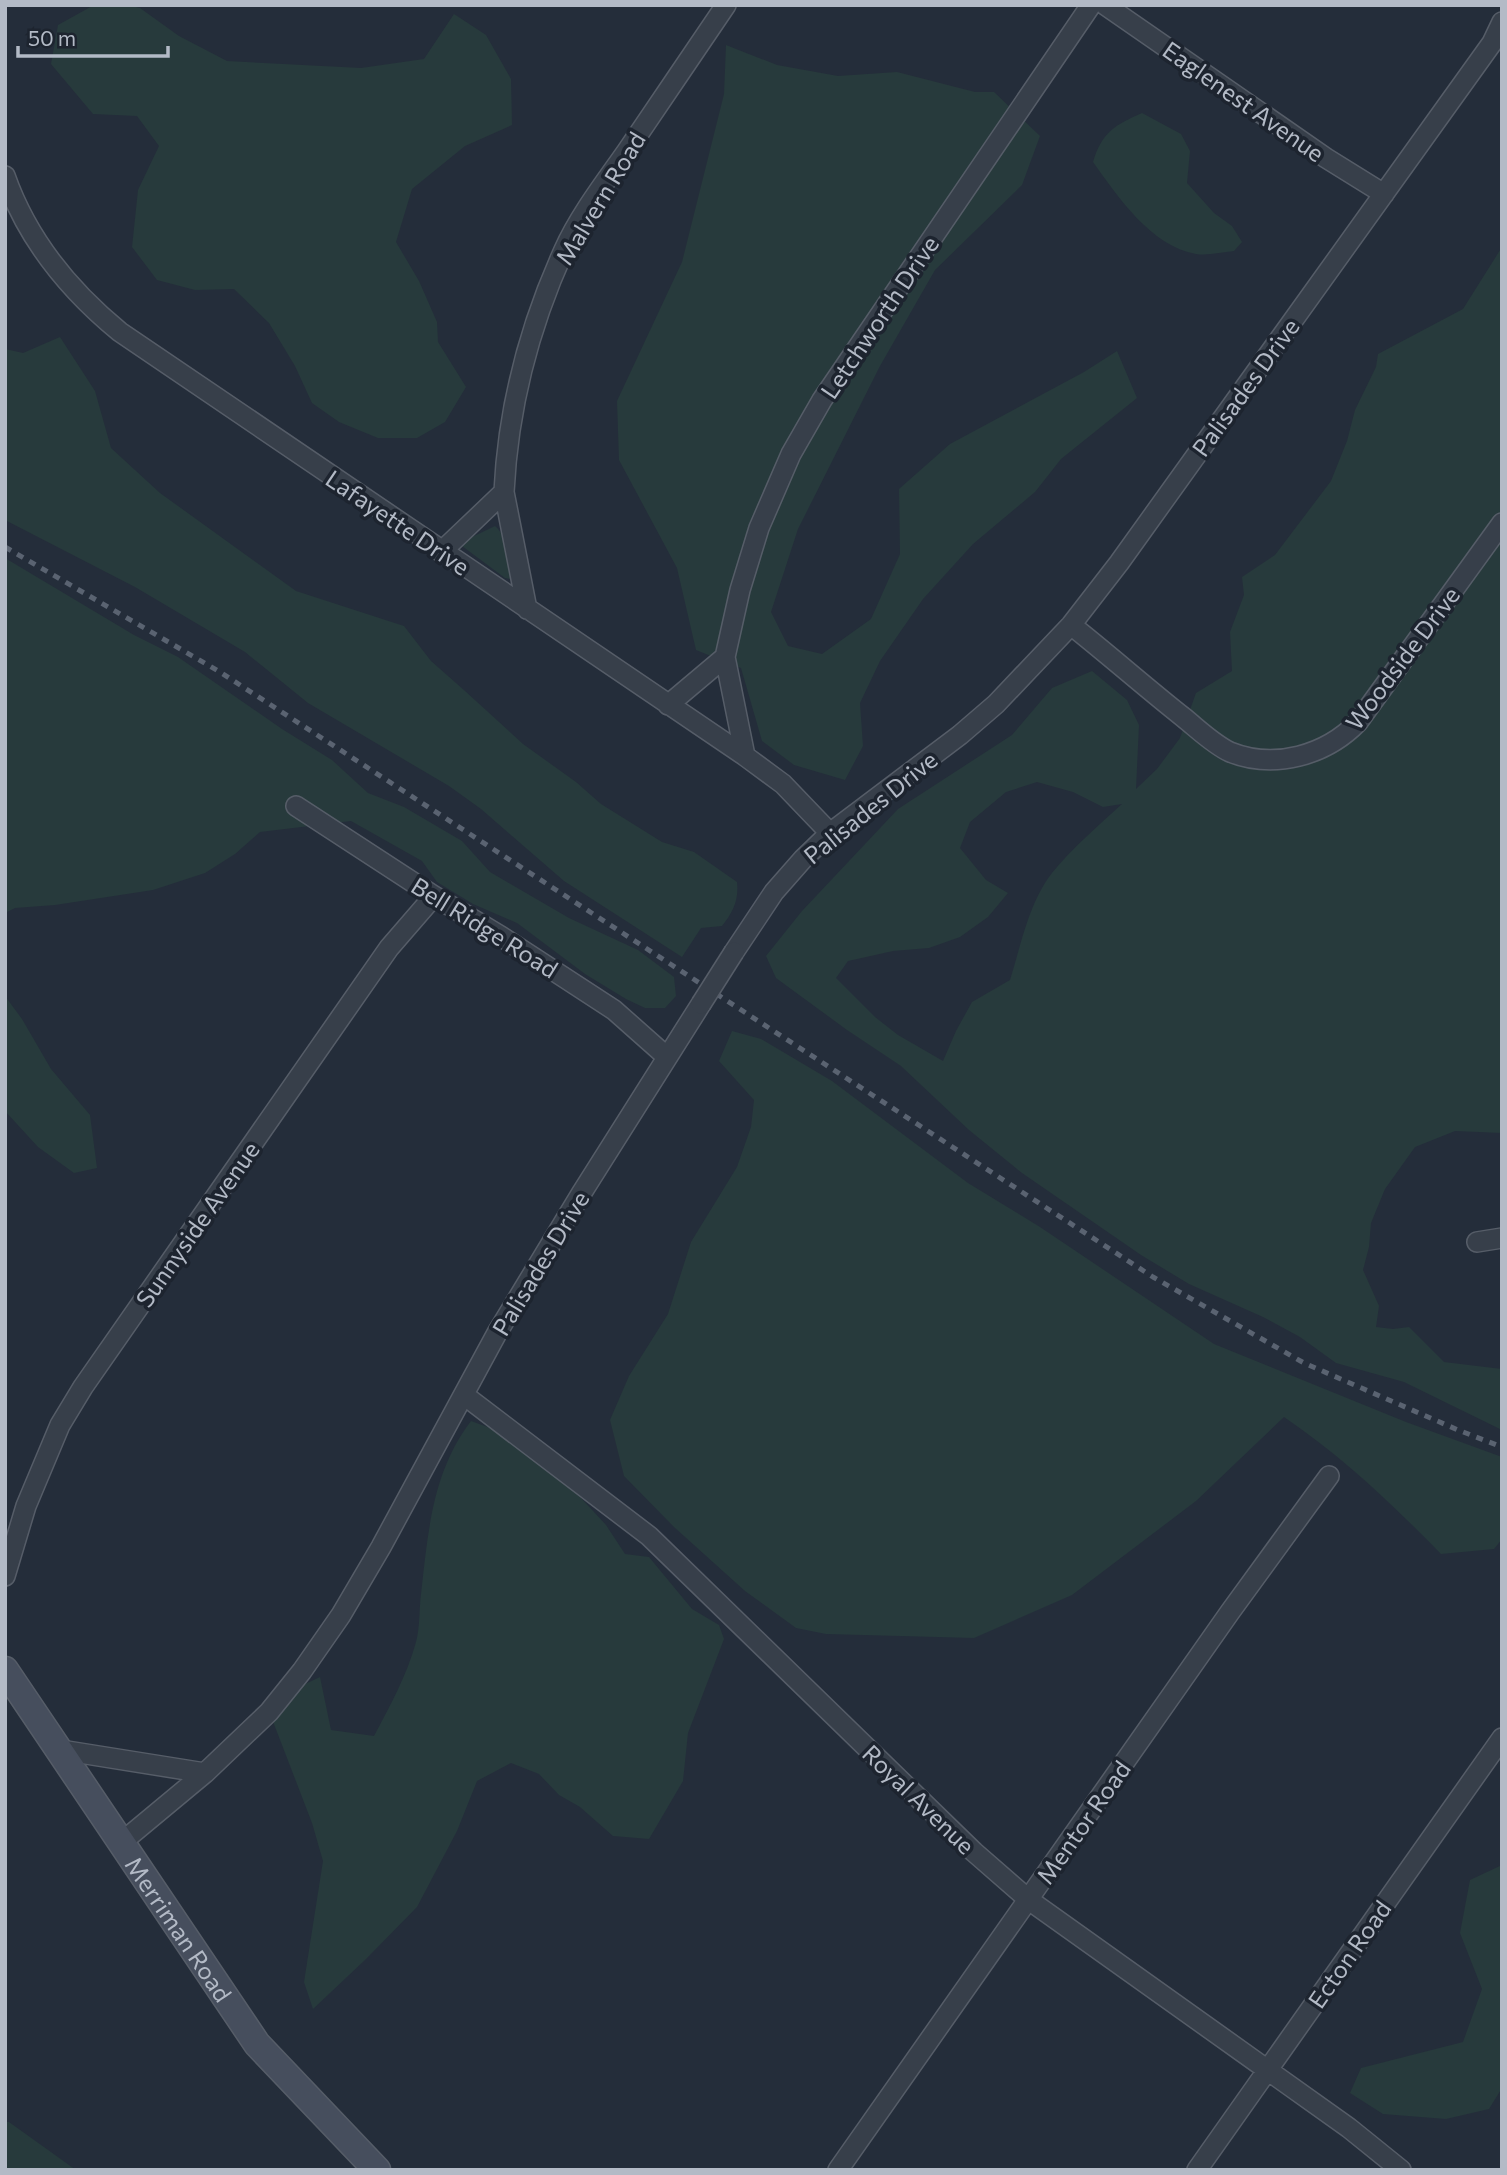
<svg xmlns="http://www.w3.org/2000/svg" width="1507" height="2175" viewBox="0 0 1507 2175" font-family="Commissioner,sans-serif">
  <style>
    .green { fill: #273a3c; fill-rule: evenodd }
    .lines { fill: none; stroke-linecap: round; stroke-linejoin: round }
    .street-casing { stroke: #565d68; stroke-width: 22 }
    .secondary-casing { stroke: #565d68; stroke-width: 29 }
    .street { stroke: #373f4a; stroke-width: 19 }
    .secondary { stroke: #464e5d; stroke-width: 26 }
    .rail { stroke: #5a6371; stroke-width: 5; stroke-dasharray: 7 7; stroke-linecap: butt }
    .street-bridge-casing { stroke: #565d68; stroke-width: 22; stroke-linecap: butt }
    .street-bridge { stroke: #373f4a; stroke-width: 19 }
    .labels { text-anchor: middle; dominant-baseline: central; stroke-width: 7; stroke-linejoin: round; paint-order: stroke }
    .street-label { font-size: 24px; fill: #b3bac6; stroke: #1d242f }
  </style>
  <rect width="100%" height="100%" fill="#242d3a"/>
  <!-- green -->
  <path class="green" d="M 94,5 L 128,5 L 140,8 L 179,36 L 227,61 L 361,68 L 424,59 L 454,14 L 486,35 L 511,79 L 512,125 L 465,146 L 412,189 L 396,242 L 419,281 L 437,322 L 438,342 L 466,387 L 445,422 L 417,438 L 378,438 L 339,422 L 312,403 L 295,366 L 269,323 L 234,289 L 195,290 L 157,280 L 132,247 L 138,190 L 159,146 L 137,116 L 93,114 L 51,64 L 58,25 Z
    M 726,45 L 777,65 L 838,76 L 897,72 L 975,92 L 994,92 L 1040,136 L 1022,185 L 935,270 L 880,366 L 798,529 L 771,612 L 788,646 L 822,654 L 871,619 L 900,554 L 899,489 L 950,444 L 1084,372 L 1117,351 L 1137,398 L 1061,459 L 1035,492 L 973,544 L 923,599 L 880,661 L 860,703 L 863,746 L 845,780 L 794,765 L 762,741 L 741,668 L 696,650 L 677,568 L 619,460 L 617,401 L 682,262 L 724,94 Z
    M 1142,113 L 1181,134 L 1190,151 L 1187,183 L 1214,213 L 1232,226 L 1242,242 L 1234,251 C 1222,252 1208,256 1196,254 C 1151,246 1118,197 1093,162 C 1102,132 1115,125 1142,113 Z
    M 1502,247 L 1502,1133 L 1455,1131 L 1415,1147 L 1385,1189 L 1371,1223 L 1369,1247 L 1363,1270 L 1379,1306 L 1376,1327 L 1393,1329 L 1409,1327 L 1444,1362 L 1502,1369 L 1502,1430 L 1404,1382 L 1336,1363 L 1300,1337 L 1263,1317 L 1189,1284 L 1141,1255 L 1022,1173 L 969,1130 L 901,1066 L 847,1030 L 776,978 L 766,956 L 802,911 L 898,809 L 1012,735 L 1052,688 L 1092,671 L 1127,700 L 1139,725 L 1136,789 L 1157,769 L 1180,738 L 1196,693 L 1232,671 L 1230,632 L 1244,595 L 1242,577 L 1275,555 L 1331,481 L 1347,441 L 1355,410 L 1376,367 L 1378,354 L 1463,309 ZM 1037,782 L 1073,792 L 1103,807 L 1122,804 C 1098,826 1072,848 1052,873 C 1029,902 1021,945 1010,980 L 972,1002 L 956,1031 L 943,1061 L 898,1035 L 875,1017 L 836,978 L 848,961 L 893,951 L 929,948 L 960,937 L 988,917 L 1008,893 L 986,880 L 960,848 L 970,822 L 1006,792 Z
    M 60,337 L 95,391 L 111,448 L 160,493 L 296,591 L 404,626 L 431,661 L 465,691 L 523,744 L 576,782 L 601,804 L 662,842 L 694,852 L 737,882 C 739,900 733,912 722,926 L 701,928 L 682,957 L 564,881 L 481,809 L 449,786 L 308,703 L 245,652 L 135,587 L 5,520 L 5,349 L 23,353 Z
    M 495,526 C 507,536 514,564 510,579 L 505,578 L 462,546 L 466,540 Z
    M 5,558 L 134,635 L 178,657 L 282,729 L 332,760 L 368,793 L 404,807 L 462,841 L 490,872 L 569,918 L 638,950 L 674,977 L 676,996 L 665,1008 L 645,1008 L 626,999 L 585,974 L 517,923 L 473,904 L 437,882 L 422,861 L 351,821 L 260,832 L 235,854 L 205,873 L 153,890 L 55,905 L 15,908 L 5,913 Z
    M 5,996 L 22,1019 L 51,1069 L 90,1115 L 97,1168 L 74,1173 L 38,1147 L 5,1111 Z
    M 732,1031 L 761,1039 L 832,1081 L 968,1183 L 1040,1227 L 1214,1344 L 1406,1422 L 1502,1457 L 1502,1539 L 1494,1549 L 1441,1554 C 1391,1503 1343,1457 1284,1417 L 1196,1501 L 1072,1595 L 974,1638 L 826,1634 L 796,1628 L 745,1591 L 674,1527 L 624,1476 L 610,1420 L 629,1376 L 668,1314 L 691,1242 L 737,1167 L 751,1127 L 754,1100 L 719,1061 Z
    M 471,1421 L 504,1433 L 581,1498 L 606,1525 L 625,1554 L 649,1557 L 692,1609 L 719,1625 L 724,1639 L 688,1733 L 683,1781 L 649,1839 L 613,1836 L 580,1807 L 559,1795 L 539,1774 L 511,1763 L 477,1781 L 457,1831 L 417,1907 L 366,1959 L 313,2009 L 304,1982 L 323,1861 L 312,1823 L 272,1719 L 284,1694 L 320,1677 L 331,1730 L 374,1736 C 390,1706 407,1675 416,1642 C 420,1627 419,1610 421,1594 C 428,1533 432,1472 471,1421 Z
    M 1502,1865 L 1502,2088 L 1489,2109 L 1446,2119 L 1383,2114 L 1350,2093 L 1361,2068 L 1463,2042 L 1482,1989 L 1460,1933 L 1470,1880 Z
    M 5,2122 L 9,2122 L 76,2170 L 5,2170 Z"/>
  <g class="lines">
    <defs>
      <path id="street" d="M 1105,5 L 1326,158 L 1384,194
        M 5,176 C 27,239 70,291 120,332 L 745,756 L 783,784 L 830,833
        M 504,492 L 527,609
        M 441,552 L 504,492 C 508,408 529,327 564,250 C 579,216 606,181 627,151 C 660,102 693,54 726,5
        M 1071,625 C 1109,655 1145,687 1183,717 C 1198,729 1213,744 1230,752 C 1275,770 1326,755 1358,722 L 1502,523
        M 725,657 L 745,756
        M 668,705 L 725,657 L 740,590 L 759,528 L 791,454 L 822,400 L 1091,5
        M 296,806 L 434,896 L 502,937 L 614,1010 L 667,1057
        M 734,952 L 774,892 L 803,859 L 830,833 L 960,735 L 996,704 L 1071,625 L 1119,563 L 1492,43 L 1502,22
        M 1477,1242 L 1502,1238
        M 464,1395 L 649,1536 L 974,1852 L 1029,1900 L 1349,2128 L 1401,2170
        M 5,1576 L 26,1506 L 60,1425 L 83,1387 L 389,948 L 434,896
        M 61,1750 L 205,1773 L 269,1712 L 302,1671 L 341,1615 L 381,1547 L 497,1333 L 581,1194 L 701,1004
        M 122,1842 L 205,1773
        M 838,2170 L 1230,1612 L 1329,1476
        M 1197,2170 L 1502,1738"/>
      <g id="secondary">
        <path id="s1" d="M 5,1670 L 257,2044 L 377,2170"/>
      </g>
    </defs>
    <!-- street casing -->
    <use href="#street" class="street-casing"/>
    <!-- secondary casing -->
    <use href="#secondary" class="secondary-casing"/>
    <!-- street -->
    <use href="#street" class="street"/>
    <!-- secondary -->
    <use href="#secondary" class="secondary"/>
    <!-- rail -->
    <path class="rail" d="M 5,547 L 220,672 L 1153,1277 L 1304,1363 L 1458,1430 L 1502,1447"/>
    <defs>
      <path id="street-bridge" d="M 701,1004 L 734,952"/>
    </defs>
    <!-- street-bridge casing -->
    <use href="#street-bridge" class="street-bridge-casing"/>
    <!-- street-bridge -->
    <use href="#street-bridge" class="street-bridge"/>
  </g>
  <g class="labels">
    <!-- street labels -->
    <g class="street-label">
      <text transform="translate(1244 101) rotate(35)">Eaglenest Avenue</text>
      <text transform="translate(600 198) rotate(-59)">Malvern Road</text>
      <text transform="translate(879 317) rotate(-56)">Letchworth Drive</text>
      <text transform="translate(1245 387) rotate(-54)">Palisades Drive</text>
      <text transform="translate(398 522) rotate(34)">Lafayette Drive</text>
      <text transform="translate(1402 658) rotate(-53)">Woodside Drive</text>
      <text transform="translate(870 807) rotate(-39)">Palisades Drive</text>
      <text transform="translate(485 927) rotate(32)">Bell Ridge Road</text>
      <text transform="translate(197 1224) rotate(-55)">Sunnyside Avenue</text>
      <text transform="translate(540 1263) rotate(-59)">Palisades Drive</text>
      <text transform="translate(919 1799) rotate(44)">Royal Avenue</text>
      <text transform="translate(1083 1822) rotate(-55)">Mentor Road</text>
      <text stroke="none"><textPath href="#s1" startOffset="312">Merriman Road</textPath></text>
      <text transform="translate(1349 1954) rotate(-55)">Ecton Road</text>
    </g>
  </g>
  <!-- border -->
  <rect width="1507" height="2175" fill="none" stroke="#b3bac6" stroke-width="14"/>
  <!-- scale -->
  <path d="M18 46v10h150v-10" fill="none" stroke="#b3bac6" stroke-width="3.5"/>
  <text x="28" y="46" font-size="21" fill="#b3bac6" stroke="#1d242f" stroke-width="5" paint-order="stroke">50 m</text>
</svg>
